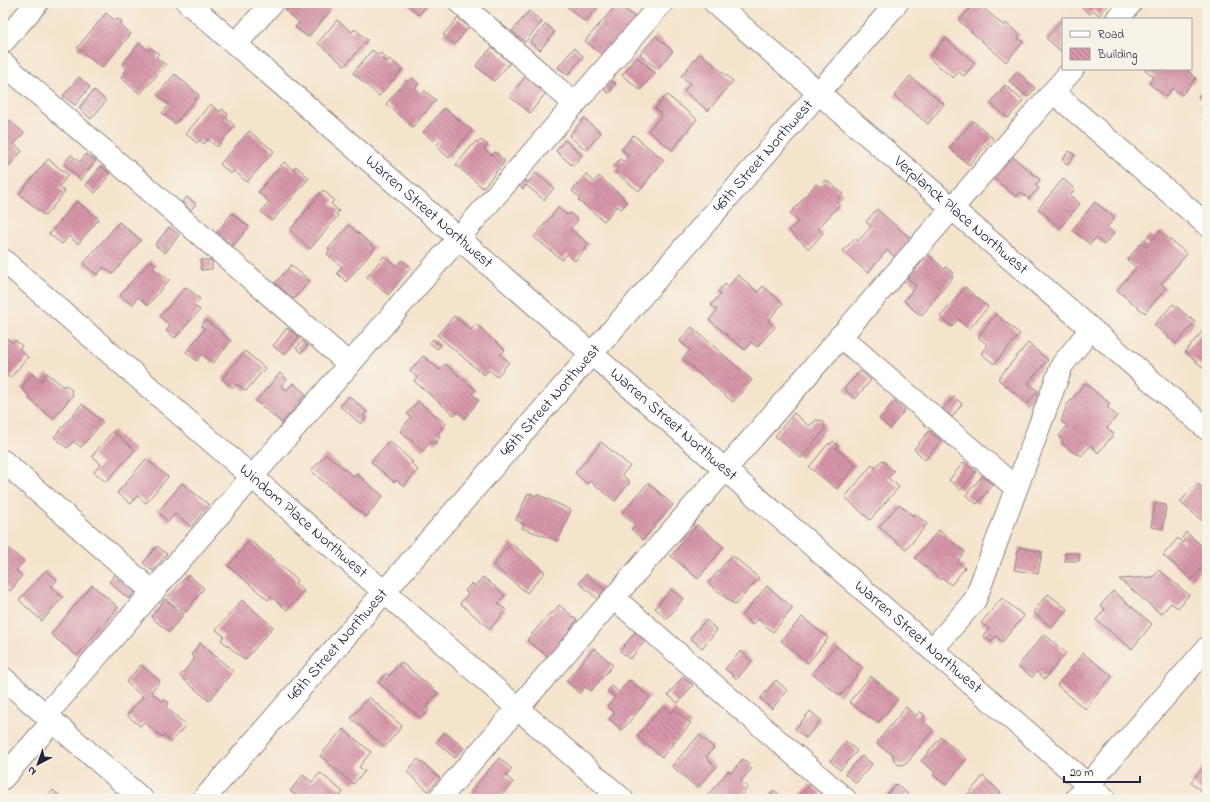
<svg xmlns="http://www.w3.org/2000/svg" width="1210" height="802" viewBox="0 0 1210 802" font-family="'Indie Flower',sans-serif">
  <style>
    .building { fill: url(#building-back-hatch) }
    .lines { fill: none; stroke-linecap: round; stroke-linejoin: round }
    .minor-casing { stroke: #8c8384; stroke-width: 24 }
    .minor { stroke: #fff; stroke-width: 22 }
    .labels { text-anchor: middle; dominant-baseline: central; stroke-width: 3.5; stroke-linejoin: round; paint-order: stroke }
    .street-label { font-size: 16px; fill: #22223b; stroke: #f7f3e8 }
  </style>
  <defs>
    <pattern id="building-back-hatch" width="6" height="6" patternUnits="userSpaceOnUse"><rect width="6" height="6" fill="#d796a9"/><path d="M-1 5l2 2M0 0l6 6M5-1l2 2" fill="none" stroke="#ae7a8b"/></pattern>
  </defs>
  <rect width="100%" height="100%" fill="#f7f3e8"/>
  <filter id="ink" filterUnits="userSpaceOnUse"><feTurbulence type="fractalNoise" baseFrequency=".025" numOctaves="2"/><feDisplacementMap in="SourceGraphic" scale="8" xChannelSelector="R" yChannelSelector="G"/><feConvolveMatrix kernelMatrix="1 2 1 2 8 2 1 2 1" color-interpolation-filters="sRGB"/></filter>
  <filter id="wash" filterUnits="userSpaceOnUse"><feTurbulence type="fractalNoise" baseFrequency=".012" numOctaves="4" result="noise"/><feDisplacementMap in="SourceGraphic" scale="16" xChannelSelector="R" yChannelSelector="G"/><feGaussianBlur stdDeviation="0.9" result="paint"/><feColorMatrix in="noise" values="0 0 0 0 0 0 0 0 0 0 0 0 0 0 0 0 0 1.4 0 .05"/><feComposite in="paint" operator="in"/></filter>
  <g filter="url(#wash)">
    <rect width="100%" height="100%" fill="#f5e4cc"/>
    <g id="blocks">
      <!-- building -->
      <path class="building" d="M 291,3 L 323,3 L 331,10 L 308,37 L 295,27 L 299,22 L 285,11 Z
        M 410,3 L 429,3 L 419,15 L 408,5 Z
        M 566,3 L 601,3 L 585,22 L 565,5 Z
        M 618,3 L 638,20 L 605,57 L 585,41 Z
        M 974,3 L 978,3 L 1004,26 L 1006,23 L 1020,35 L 1018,38 L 1023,42 L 1006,62 L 959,21 Z
        M 1076,3 L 1110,3 L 1099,15 L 1093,10 L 1090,14 Z
        M 529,11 L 542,22 L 525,42 L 512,31 Z
        M 106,13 L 113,19 L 121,20 L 122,27 L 131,34 L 102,68 L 77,48 Z
        M 458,18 L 469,27 L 455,44 L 443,35 Z
        M 1063,19 L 1063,53 L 1046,38 Z
        M 337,20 L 352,32 L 355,29 L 367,40 L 345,66 L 318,43 Z
        M 546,24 L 555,32 L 540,50 L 530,42 Z
        M 656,36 L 673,51 L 657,69 L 640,54 Z
        M 945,38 L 975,63 L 964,76 L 959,72 L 953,78 L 929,58 Z
        M 140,43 L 149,51 L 151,48 L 159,54 L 156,57 L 166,65 L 140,94 L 121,78 L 127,70 L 122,65 Z
        M 492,47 L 510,63 L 494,81 L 476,66 Z
        M 574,48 L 583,56 L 568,75 L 558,67 Z
        M 372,50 L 379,55 L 381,53 L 385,56 L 382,59 L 387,62 L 390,59 L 402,70 L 379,96 L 353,73 Z
        M 700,53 L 733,81 L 708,111 L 684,91 L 690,84 L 681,76 Z
        M 637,57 L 655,73 L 640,90 L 622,75 Z
        M 1144,69 L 1189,69 L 1188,71 L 1196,78 L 1182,95 L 1173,88 L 1166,97 L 1149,83 L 1154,77 Z
        M 1018,72 L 1035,88 L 1028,97 L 1009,81 Z
        M 175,74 L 199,95 L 175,124 L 162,113 L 169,105 L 157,95 Z
        M 528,74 L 548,90 L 530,113 L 509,96 Z
        M 910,76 L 944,104 L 928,124 L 894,96 Z
        M 79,77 L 90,87 L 75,105 L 63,96 Z
        M 412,78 L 419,84 L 415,88 L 422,94 L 425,91 L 436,100 L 413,127 L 386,104 L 406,80 L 408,82 Z
        M 612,81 L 616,84 L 609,93 L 604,90 Z
        M 1005,85 L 1023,101 L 1008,118 L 990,103 Z
        M 1207,86 L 1207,114 L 1201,109 L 1206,102 L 1198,96 Z
        M 94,90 L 106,101 L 91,119 L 79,108 Z
        M 667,95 L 697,119 L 672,150 L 648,131 L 662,115 L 655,108 Z
        M 210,104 L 220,112 L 222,109 L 228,114 L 226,118 L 235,126 L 217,147 L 208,139 L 204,144 L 200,140 L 197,143 L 186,134 Z
        M 444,108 L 472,130 L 449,158 L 436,146 L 440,141 L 436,138 L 433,141 L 423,132 Z
        M 4,116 L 24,133 L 14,144 L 22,151 L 3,173 Z
        M 584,118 L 601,133 L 586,150 L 569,136 Z
        M 973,121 L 993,138 L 969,165 L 949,148 Z
        M 249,131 L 274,151 L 247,182 L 234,171 L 231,174 L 220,164 Z
        M 633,135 L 664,160 L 639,191 L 615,172 L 618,168 L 614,165 L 620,159 L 624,162 L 628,156 L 622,149 Z
        M 481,140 L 488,145 L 484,149 L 492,155 L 495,152 L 505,161 L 483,188 L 456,165 L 476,141 L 478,143 Z
        M 565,140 L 582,155 L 573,166 L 556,151 Z
        M 1069,151 L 1075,155 L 1068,165 L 1062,160 Z
        M 86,154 L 96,161 L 80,180 L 64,163 L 71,155 L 80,162 Z
        M 1012,156 L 1040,180 L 1035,185 L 1039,188 L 1029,199 L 1021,192 L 1016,197 L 993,178 Z
        M 48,159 L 68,175 L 59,187 L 65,192 L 45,216 L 19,194 Z
        M 284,162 L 293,170 L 296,166 L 309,178 L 272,221 L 261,212 L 269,202 L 258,192 Z
        M 101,166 L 110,174 L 95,193 L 86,185 Z
        M 536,173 L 554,188 L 544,200 L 526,185 L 523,189 L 517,184 L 522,178 L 528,183 Z
        M 586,174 L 594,182 L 599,176 L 624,198 L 623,199 L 627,203 L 621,209 L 617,206 L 604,221 L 578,200 L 580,198 L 572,191 Z
        M 1063,179 L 1075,189 L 1070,195 L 1080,204 L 1060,228 L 1038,209 Z
        M 826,180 L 843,194 L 836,201 L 840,204 L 818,229 L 823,233 L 809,249 L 789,231 L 798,221 L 790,214 L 816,184 L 820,187 Z
        M 323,190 L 334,200 L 331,204 L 339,211 L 336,214 L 338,216 L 310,249 L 290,230 Z
        M 187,197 L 196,204 L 191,210 L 182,202 Z
        M 77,201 L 99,219 L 78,244 L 69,236 L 62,244 L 49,234 Z
        M 1095,202 L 1115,218 L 1107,227 L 1114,233 L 1104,245 L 1096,238 L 1090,244 L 1072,230 Z
        M 558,208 L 567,215 L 570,213 L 578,220 L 570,229 L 589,244 L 575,261 L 567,254 L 562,260 L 534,237 Z
        M 877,209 L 912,240 L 896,258 L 887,250 L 868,273 L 843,251 L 855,238 L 858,241 L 871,227 L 866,222 Z
        M 232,213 L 249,227 L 233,246 L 217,232 Z
        M 119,222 L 141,240 L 113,274 L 104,267 L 97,275 L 83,264 Z
        M 349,225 L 375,248 L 346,282 L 337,273 L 342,267 L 327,254 L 330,250 L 328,249 Z
        M 169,227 L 179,235 L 165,253 L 155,245 Z
        M 1160,231 L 1187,254 L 1161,284 L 1166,288 L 1145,313 L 1117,290 L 1136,267 L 1127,260 L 1141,243 L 1146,247 L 1149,244 L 1145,240 L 1149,235 L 1153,239 Z
        M 928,254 L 944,269 L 946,267 L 953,273 L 951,276 L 953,277 L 921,316 L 904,301 L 916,286 L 908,279 Z
        M 384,256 L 397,266 L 402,260 L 411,267 L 388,295 L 367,277 Z
        M 150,260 L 156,265 L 153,268 L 169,280 L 148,305 L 138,297 L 132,305 L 120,295 Z
        M 201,260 L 212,260 L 212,269 L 201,270 Z
        M 291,265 L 310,281 L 294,299 L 275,283 Z
        M 738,275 L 758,292 L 763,286 L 783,303 L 768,321 L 775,327 L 757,347 L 751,342 L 745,350 L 709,320 L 717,310 L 711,305 L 721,294 L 718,292 L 725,284 L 728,287 Z
        M 186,287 L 200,299 L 194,306 L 200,310 L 175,338 L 166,331 L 170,326 L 160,316 Z
        M 965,287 L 988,307 L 969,329 L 958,319 L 952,327 L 940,317 Z
        M 1173,304 L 1195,322 L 1176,344 L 1154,325 Z
        M 996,314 L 1020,334 L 994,364 L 981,353 L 988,345 L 978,337 Z
        M 454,316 L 471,330 L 476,324 L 505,350 L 500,355 L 509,362 L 497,377 L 489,370 L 484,375 L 437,335 Z
        M 206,320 L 231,341 L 213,363 L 202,354 L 197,361 L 186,352 L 205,329 L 201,326 Z
        M 1207,326 L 1207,371 L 1185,352 Z
        M 692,327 L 752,380 L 733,402 L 682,359 L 690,350 L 680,341 Z
        M 287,328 L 299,337 L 284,355 L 273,346 Z
        M 3,335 L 13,343 L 15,340 L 22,346 L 19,349 L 28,357 L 10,378 L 3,372 Z
        M 433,339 L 441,345 L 437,349 L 430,343 Z
        M 303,341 L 308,346 L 301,353 L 296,348 Z
        M 1028,343 L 1048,360 L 1028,383 L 1038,391 L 1027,404 L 998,379 Z
        M 245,351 L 265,368 L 246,391 L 237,384 L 233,388 L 222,379 Z
        M 423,356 L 440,370 L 445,364 L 476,390 L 472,394 L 479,400 L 465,418 L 457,412 L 454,415 L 414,381 L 417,377 L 410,371 Z
        M 860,371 L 871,380 L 855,399 L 844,389 Z
        M 47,373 L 64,387 L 66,385 L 72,390 L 71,392 L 73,395 L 53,419 L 28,398 L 29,396 L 21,388 L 32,374 L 41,381 Z
        M 280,373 L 287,379 L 281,386 L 287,390 L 293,383 L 306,394 L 282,423 L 256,401 Z
        M 1085,383 L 1110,404 L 1107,407 L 1117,416 L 1107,428 L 1114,434 L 1098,453 L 1091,445 L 1081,456 L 1078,453 L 1077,455 L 1061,442 L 1063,440 L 1059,436 L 1067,426 L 1061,421 L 1067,405 Z
        M 349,396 L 367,412 L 363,416 L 366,418 L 361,424 L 340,406 Z
        M 954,397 L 962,404 L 952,417 L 943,409 Z
        M 418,401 L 446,424 L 437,435 L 440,437 L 435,444 L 431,441 L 423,451 L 400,431 L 411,417 L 407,414 Z
        M 894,401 L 905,410 L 890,429 L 879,419 Z
        M 82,404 L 103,422 L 81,447 L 73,441 L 67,448 L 54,437 Z
        M 794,413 L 809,426 L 816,420 L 823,421 L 825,426 L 824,431 L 801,458 L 775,436 Z
        M 113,431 L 135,450 L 106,482 L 94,472 L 101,464 L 92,456 Z
        M 929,431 L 941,441 L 925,460 L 914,449 Z
        M 389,441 L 413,462 L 411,463 L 418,470 L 404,486 L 396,480 L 394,482 L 371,462 Z
        M 833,441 L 838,446 L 836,448 L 856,465 L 837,489 L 809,467 L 829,443 L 830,445 Z
        M 601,442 L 630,466 L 622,475 L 630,482 L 615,501 L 590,481 L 587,484 L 575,473 Z
        M 326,454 L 354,477 L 357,474 L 383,496 L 366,517 L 311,471 Z
        M 146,459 L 168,477 L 146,503 L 137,496 L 131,504 L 117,493 Z
        M 882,460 L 894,471 L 888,478 L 899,487 L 870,520 L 845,497 L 872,465 L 875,468 Z
        M 964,462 L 976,472 L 961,490 L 949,480 Z
        M 982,476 L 993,485 L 977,504 L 966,495 Z
        M 182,483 L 209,505 L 191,527 L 175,514 L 168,522 L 158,512 Z
        M 648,483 L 673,505 L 643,540 L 631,529 L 635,525 L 622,513 Z
        M 1197,483 L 1206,491 L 1207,489 L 1207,525 L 1180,502 Z
        M 528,493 L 536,496 L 537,494 L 571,510 L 558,541 L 522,528 L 524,524 L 516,520 Z
        M 1155,503 L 1166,505 L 1163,529 L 1151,527 Z
        M 899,504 L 913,516 L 915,514 L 927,524 L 906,550 L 879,527 Z
        M 697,525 L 724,547 L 698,579 L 671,556 Z
        M 939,530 L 965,552 L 957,561 L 965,568 L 951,585 L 943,578 L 941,580 L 915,558 Z
        M 1186,532 L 1207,550 L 1207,561 L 1192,580 L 1163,555 L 1178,538 L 1183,543 L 1185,540 L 1182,538 Z
        M 250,540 L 297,580 L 295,583 L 304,591 L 287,610 L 271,597 L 268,600 L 228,566 Z
        M 511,543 L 545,572 L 527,593 L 493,565 Z
        M 3,544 L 24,561 L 16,571 L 22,576 L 10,591 L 3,585 Z
        M 157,546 L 167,554 L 153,571 L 143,563 Z
        M 1019,547 L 1042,552 L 1038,574 L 1014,570 Z
        M 1065,553 L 1079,553 L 1079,561 L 1065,561 Z
        M 732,555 L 759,578 L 735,605 L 708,583 Z
        M 46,570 L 57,580 L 51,587 L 63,597 L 42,621 L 19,600 Z
        M 119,570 L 139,587 L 129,599 L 109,582 Z
        M 1159,570 L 1189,595 L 1178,608 L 1171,603 L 1161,614 L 1119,579 L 1153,577 Z
        M 586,574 L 605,590 L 598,599 L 579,583 Z
        M 188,575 L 204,588 L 186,612 L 168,597 Z
        M 483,577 L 505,595 L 498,603 L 506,610 L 490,629 L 460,603 L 468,594 L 465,591 L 472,583 L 475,586 Z
        M 92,585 L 118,607 L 77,656 L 51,634 Z
        M 767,586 L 793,608 L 773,632 L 758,619 L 753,625 L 742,615 Z
        M 671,589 L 683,599 L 667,619 L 655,608 Z
        M 1113,591 L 1152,624 L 1132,649 L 1096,620 L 1105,609 L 1101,605 Z
        M 1048,594 L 1067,609 L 1052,628 L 1033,612 Z
        M 1002,598 L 1024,616 L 1002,642 L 996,636 L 991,642 L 983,636 L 989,629 L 981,623 Z
        M 165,599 L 184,614 L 169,632 L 151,617 Z
        M 242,600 L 273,627 L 245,660 L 221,640 L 224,636 L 216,630 Z
        M 559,605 L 577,620 L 570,629 L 572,631 L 549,658 L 527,640 L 550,613 L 552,614 Z
        M 802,617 L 828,638 L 808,663 L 781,641 Z
        M 706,620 L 717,630 L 702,648 L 690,638 Z
        M 635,632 L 646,640 L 630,659 L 620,651 Z
        M 1044,634 L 1066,653 L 1045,679 L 1037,672 L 1032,677 L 1018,666 Z
        M 200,643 L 233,671 L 209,701 L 180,676 L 195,658 L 191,655 Z
        M 836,646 L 863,668 L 840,696 L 812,673 Z
        M 594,648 L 613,665 L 591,691 L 585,687 L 580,693 L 566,681 Z
        M 741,651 L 752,661 L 737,679 L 725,669 Z
        M 1083,653 L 1112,676 L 1085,709 L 1057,685 Z
        M 401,662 L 438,693 L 426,707 L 429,710 L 421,718 L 378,682 L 386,673 L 389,676 Z
        M 141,665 L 160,681 L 151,692 L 162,701 L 164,699 L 169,703 L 166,707 L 186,725 L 171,742 L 163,735 L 162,737 L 144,722 L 140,726 L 127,715 L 143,697 L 126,682 Z
        M 871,676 L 898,699 L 878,723 L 849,702 Z
        M 683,677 L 693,685 L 678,703 L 668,695 Z
        M 630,680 L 650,697 L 622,730 L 609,719 L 615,713 L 607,706 L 615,697 L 607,691 L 612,686 L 619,692 Z
        M 776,680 L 787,690 L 772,709 L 760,699 Z
        M 369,697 L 402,726 L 385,747 L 351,718 Z
        M 663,706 L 671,713 L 674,709 L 691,723 L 662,757 L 637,736 Z
        M 906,707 L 916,716 L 920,711 L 925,716 L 922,720 L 933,730 L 906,764 L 899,765 L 894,761 L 893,755 L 877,744 L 878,741 Z
        M 810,711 L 821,720 L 806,738 L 795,729 Z
        M 343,729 L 371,752 L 359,767 L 365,771 L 353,784 L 320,756 Z
        M 445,732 L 464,748 L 455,758 L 436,742 Z
        M 699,735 L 714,748 L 706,757 L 716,767 L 697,788 L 672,766 Z
        M 941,737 L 967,759 L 946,785 L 933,775 L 935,772 L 921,761 Z
        M 846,741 L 857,751 L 840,770 L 830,761 Z
        M 862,756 L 872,764 L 856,783 L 845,774 Z
        M 499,758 L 512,769 L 506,776 L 513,782 L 499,799 L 479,799 L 471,791 Z
        M 418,759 L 440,778 L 428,791 L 407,772 Z
        M 743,759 L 753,767 L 741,781 L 748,787 L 738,799 L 710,799 L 707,796 L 728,771 L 731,773 Z
        M 1207,763 L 1207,796 L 1191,782 Z
        M 320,773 L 343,792 L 338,799 L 300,799 L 290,791 L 303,775 L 312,782 Z
        M 983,776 L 1001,793 L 996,799 L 964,799 Z
        M 810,784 L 821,793 L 816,799 L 797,799 Z
        M 896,784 L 908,794 L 904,799 L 883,799 Z
        M 53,790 L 63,799 L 45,799 Z
        M 774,790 L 784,799 L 766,799 Z"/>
    </g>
  </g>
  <g filter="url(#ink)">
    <use href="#blocks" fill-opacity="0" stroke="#8c8384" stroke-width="1"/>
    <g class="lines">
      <defs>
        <g id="minor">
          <path id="s1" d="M 188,3 L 1104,799"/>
          <path d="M 460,3 L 575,104"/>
          <path id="s2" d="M 715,3 L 1207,429"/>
          <path d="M 1117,19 L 1131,3"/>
          <path d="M 3,42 L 37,3"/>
          <path d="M 236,44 L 272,3"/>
          <path d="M 3,63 L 349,364"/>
          <path d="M 1053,92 L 1207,225"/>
          <path id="s3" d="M 3,260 L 622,799"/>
          <path d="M 840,336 L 1016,488"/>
          <path d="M 3,461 L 153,592"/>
          <path d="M 614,598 L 845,799"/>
          <path d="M 932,650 L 975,600 L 1062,365 L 1091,329"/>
          <path d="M 3,678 L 142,799"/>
          <path d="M 46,715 L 662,3"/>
          <path d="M 3,778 L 53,721"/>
          <path id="s4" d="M 204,799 L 897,3"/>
          <path d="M 439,799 L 1073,69"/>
          <path d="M 1076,799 L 1207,648"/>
        </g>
      </defs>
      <!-- minor casing -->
      <use href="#minor" class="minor-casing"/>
      <!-- minor -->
      <use href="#minor" class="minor"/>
    </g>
  </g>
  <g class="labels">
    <!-- street labels -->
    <g class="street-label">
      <text stroke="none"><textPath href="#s4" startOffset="852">46th Street Northwest</textPath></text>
      <text stroke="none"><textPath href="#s1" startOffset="319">Warren Street Northwest</textPath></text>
      <text stroke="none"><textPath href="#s2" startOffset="325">Verplanck Place Northwest</textPath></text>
      <text stroke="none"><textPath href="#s4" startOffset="528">46th Street Northwest</textPath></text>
      <text stroke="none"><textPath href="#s1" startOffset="643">Warren Street Northwest</textPath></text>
      <text stroke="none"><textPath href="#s3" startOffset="398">Windom Place Northwest</textPath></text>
      <text stroke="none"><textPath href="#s1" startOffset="967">Warren Street Northwest</textPath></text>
      <text stroke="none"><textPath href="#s4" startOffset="204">46th Street Northwest</textPath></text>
    </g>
  </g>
  <!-- margin -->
  <rect width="1210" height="802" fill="none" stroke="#f7f3e8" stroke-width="16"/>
  <!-- legend -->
  <rect x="1062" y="18" width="130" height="52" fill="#f7f3e8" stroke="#a29fa3"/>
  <rect x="1070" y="31" width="20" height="6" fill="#ffffff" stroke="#a29fa3"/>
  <text x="1098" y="38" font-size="12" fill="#22223b">Road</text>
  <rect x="1070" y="48" width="20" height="12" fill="url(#building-back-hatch)" stroke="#a29fa3"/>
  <text x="1098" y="58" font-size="12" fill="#22223b">Building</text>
  <!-- north arrow -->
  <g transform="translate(38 764) rotate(221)" stroke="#f7f3e8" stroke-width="3" paint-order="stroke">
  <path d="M0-3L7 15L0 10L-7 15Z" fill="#22223b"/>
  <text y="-6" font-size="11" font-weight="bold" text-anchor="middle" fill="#22223b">N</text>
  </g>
  <!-- scale -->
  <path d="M1064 776v6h76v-6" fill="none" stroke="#22223b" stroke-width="2"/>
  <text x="1070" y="776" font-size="12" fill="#22223b" stroke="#f7f3e8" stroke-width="3" paint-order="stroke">20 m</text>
</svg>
